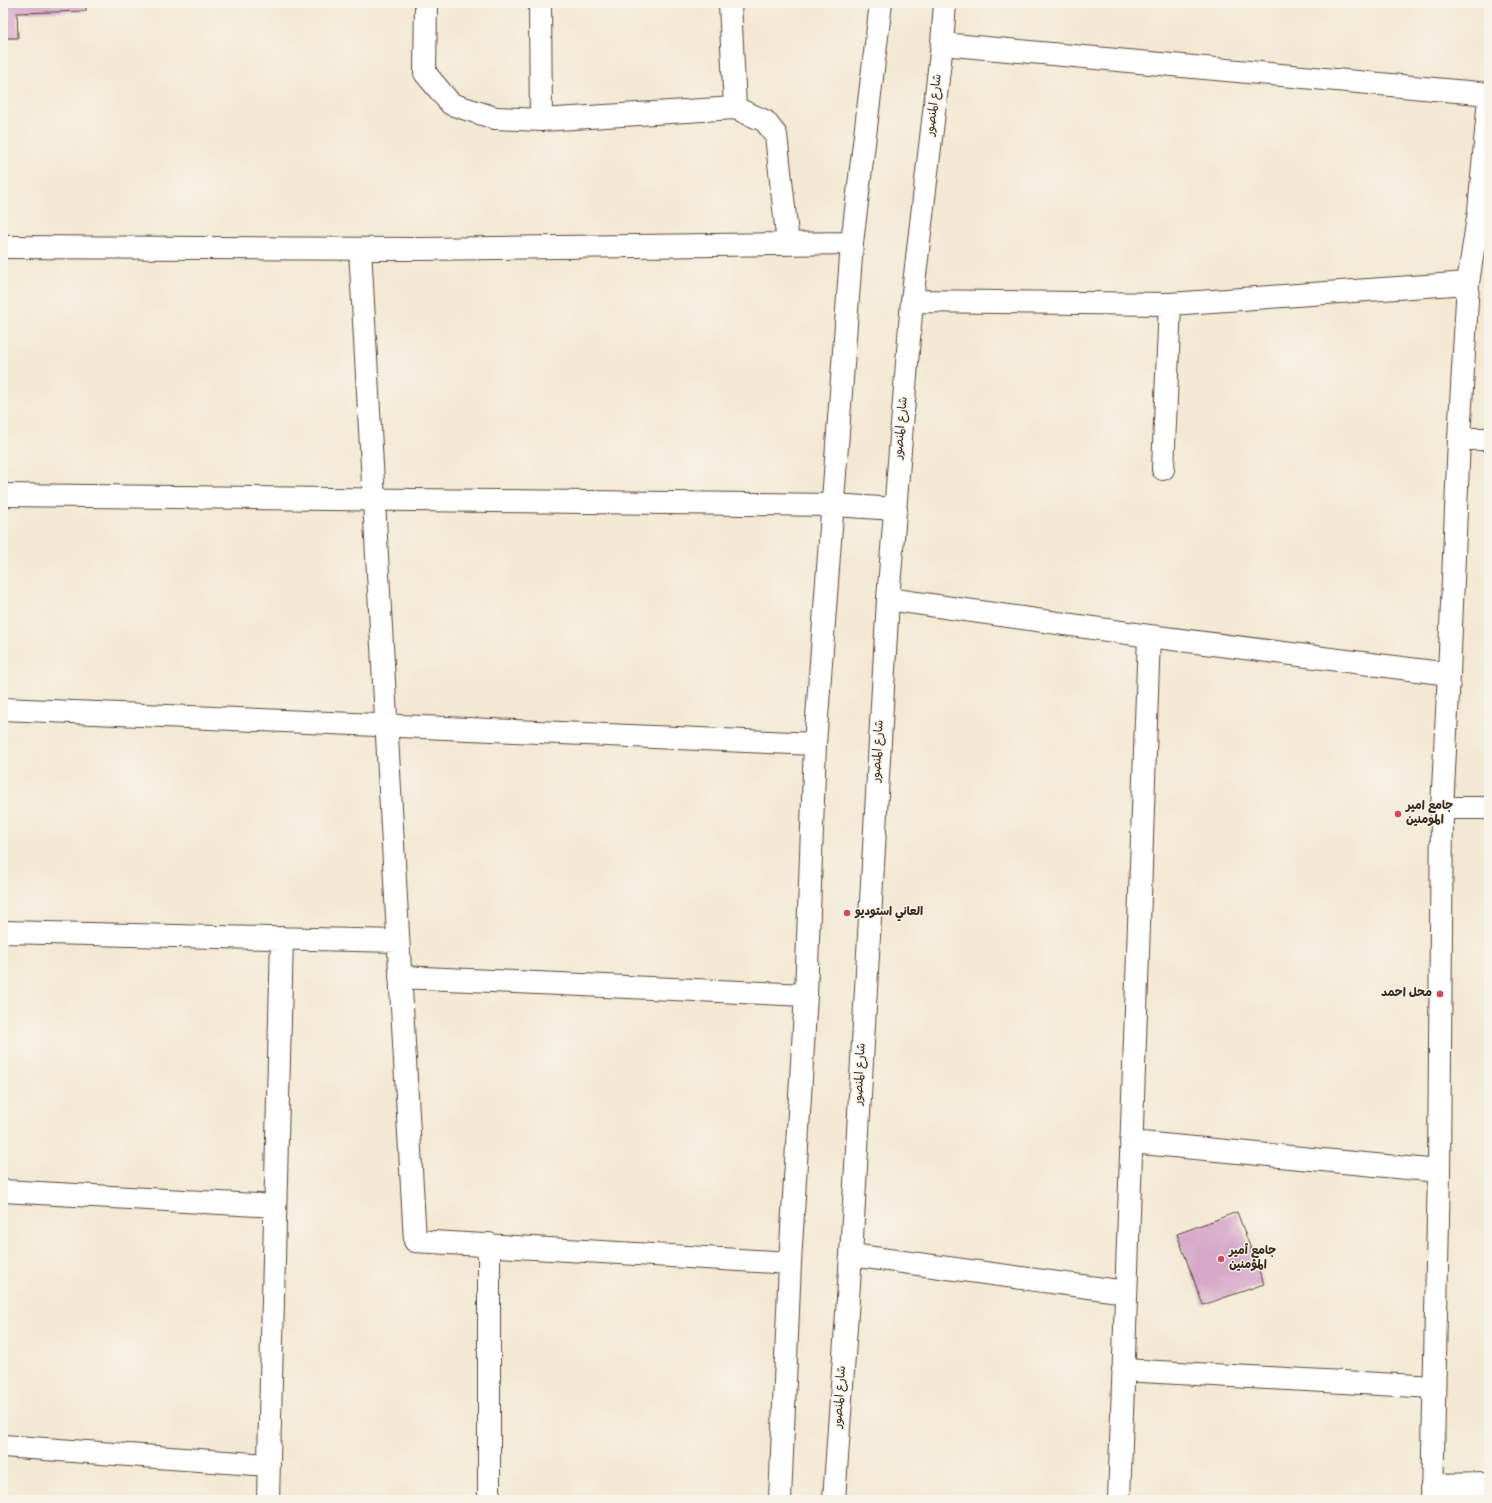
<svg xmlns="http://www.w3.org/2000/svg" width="1492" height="1503" viewBox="0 0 1492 1503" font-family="'Gochi Hand','Playpen Sans Arabic',sans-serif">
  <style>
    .building { fill: #d5a7c9 }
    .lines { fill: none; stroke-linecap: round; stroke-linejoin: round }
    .minor-casing { stroke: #574639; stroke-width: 24 }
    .minor { stroke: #fff; stroke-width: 22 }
    .poi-dot { fill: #d1495b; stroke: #f7f3e8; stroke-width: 1.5 }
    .labels { text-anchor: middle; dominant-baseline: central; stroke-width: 3; stroke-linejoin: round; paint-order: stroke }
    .street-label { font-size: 12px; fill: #3b2a1e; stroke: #f7f3e8 }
    .poi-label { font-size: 12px; font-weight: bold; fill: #3b2a1e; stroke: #f7f3e8; text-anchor: start }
  </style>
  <rect width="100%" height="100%" fill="#f7f3e8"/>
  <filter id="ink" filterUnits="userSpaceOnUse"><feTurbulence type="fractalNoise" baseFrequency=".025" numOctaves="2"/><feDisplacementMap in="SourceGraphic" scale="8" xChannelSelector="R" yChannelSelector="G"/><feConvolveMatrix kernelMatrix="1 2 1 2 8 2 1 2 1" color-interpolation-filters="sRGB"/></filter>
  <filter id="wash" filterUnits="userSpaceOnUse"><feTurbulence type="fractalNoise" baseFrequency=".012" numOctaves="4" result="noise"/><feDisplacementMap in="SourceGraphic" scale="16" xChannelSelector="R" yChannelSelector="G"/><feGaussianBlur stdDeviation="0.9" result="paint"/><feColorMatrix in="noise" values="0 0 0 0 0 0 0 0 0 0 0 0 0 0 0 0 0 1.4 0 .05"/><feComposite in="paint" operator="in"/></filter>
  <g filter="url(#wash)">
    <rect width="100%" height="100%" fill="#f3e8d3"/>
    <g id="blocks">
      <!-- building -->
      <path class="building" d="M 3,3 L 86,3 L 86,11 L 17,13 L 18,38 L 3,38 Z
        M 1237,1212 L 1264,1284 L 1203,1305 L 1177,1234 Z"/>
    </g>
  </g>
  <g filter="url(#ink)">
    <use href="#blocks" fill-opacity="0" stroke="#574639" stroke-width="1"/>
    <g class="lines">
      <defs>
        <path id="minor" d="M 426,3 L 425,73 L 451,104 L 495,118 L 541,120 L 735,108 L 765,121 L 776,135 L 788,244
          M 540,3 L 541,120
          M 730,3 L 735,108
          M 942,44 L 1489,94
          M 3,247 L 419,249 L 852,243
          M 360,249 L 415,1241 L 790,1263
          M 912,301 L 1170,304 L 1468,283
          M 1459,439 L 1489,439
          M 1163,469 L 1170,304
          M 3,495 L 833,505 L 896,509
          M 888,599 L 1149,636 L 1449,674
          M 3,709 L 815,744
          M 1442,808 L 1489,808
          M 3,932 L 398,941
          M 400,977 L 806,995
          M 1131,1142 L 1439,1171
          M 3,1191 L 275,1206
          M 851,1255 L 1126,1292
          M 1123,1370 L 1434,1387
          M 3,1446 L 269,1465
          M 1432,1485 L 1489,1484
          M 268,1500 L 282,938
          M 489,1500 L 489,1244
          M 780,1500 L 790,1263 L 806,995 L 815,744 L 852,243 L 881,3
          M 834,1500 L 851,1255 L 888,599 L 912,301 L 942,44 L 945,3
          M 1119,1500 L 1149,636
          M 1432,1500 L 1439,1171 L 1442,808 L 1449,674 L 1459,439 L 1468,283 L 1479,211 L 1489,98"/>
      </defs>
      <!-- minor casing -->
      <use href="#minor" class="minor-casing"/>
      <!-- minor -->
      <use href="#minor" class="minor"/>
    </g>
  </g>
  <!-- markers -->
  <g class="poi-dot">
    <circle cx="1398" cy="814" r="4"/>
    <circle cx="847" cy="913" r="4"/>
    <circle cx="1440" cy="994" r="4"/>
    <circle cx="1221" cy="1259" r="4"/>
  </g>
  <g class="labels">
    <!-- street labels -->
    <g class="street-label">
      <text transform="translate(935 105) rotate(-83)">شارع المنصور</text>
      <text transform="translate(902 428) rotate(-85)">شارع المنصور</text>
      <text transform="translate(879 751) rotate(-87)">شارع المنصور</text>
      <text transform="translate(861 1074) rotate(-87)">شارع المنصور</text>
      <text transform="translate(841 1397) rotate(-86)">شارع المنصور</text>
    </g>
    <!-- poi labels -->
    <g class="poi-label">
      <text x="1406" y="807">جامع امير<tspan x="1406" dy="14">المومنين</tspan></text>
      <text x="855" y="913">العاني استوديو</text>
      <text x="1432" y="994" text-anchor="end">محل احمد</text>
      <text x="1229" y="1252">جامع أمير<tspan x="1229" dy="14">المؤمنين</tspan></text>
    </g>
  </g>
  <!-- margin -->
  <rect width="1492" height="1503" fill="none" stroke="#f7f3e8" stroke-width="16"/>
</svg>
